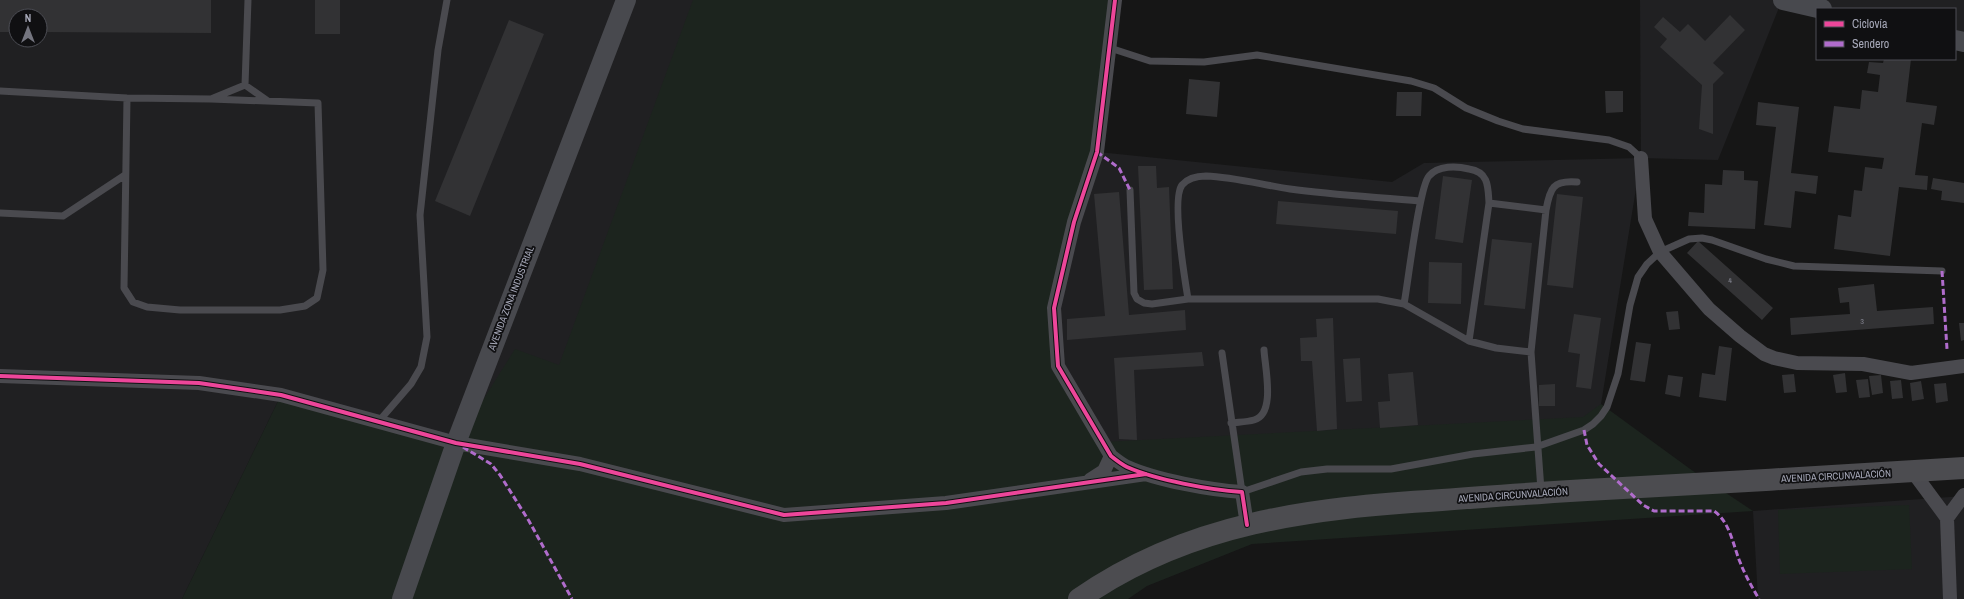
<svg xmlns="http://www.w3.org/2000/svg" width="1964" height="599" viewBox="0 0 1964 599" font-family="'Archivo Narrow',sans-serif">
  <style>
    .built { fill: #202022; fill-rule: evenodd }
    .green { fill: #1c241e }
    .building { fill: #323234 }
    .lines { fill: none; stroke-linecap: round; stroke-linejoin: round }
    .lane { stroke: #4a4a4f; stroke-width: 7 }
    .street { stroke: #4a4a4f; stroke-width: 14 }
    .secondary { stroke: #48494e; stroke-width: 20 }
    .highway { stroke: #4c4c50; stroke-width: 22 }
    .quiet { stroke: #b06ccc; stroke-width: 3; stroke-dasharray: 6 3; stroke-linecap: butt }
    .cycleway-casing { stroke: #101012; stroke-width: 6 }
    .cycleway { stroke: #ed469a; stroke-width: 4 }
    .labels { text-anchor: middle; dominant-baseline: central; stroke-width: 3.5; stroke-linejoin: round; paint-order: stroke }
    .number-label { font-size: 8px; fill: #898a97 }
    .street-label { font-size: 10px; fill: #a6a8b8; stroke: #101012 }
  </style>
  <rect width="100%" height="100%" fill="#161616"/>
  <!-- built -->
  <path class="built" d="M 0,0 L 1115,0 L 1098,152 L 1392,182 L 1424,163 L 1641,158 L 1640,0 L 1782,0 L 1718,160 L 1641,158 L 1601,404 L 1593,424 L 784,515 L 281,395 L 182,599 L 0,599 ZM 16,16 L 40,16 L 40,40 L 16,40 Z
    M 1783,0 L 1964,0 L 1964,42 L 1955,40 L 1955,9 L 1821,9 Z
    M 1964,496 L 1964,599 L 1758,599 L 1753,511 Z"/>
  <!-- green -->
  <path class="green" d="M 693,0 L 1115,0 L 1097,152 L 1054,309 L 1058,366 L 1103,442 L 1583,417 L 1601,404 L 1693,471 L 1753,511 L 1252,544 L 1147,586 L 1128,599 L 182,599 L 281,395 L 456,443 L 515,349 L 559,365 Z
    M 1909,505 L 1912,569 L 1780,574 L 1778,510 Z"/>
  <!-- building -->
  <path class="building" d="M 0,0 L 211,0 L 211,33 L 40,32 L 40,16 L 16,16 L 16,32 L 0,32 Z
    M 315,0 L 340,0 L 340,34 L 315,34 Z
    M 1730,15 L 1745,30 L 1713,63 L 1724,73 L 1713,84 L 1713,134 L 1699,129 L 1702,85 L 1660,47 L 1667,39 L 1654,27 L 1663,17 L 1680,32 L 1688,24 L 1705,41 Z
    M 509,20 L 544,34 L 470,216 L 435,201 Z
    M 1884,59 L 1911,59 L 1906,102 L 1937,106 L 1934,125 L 1922,123 L 1915,175 L 1928,176 L 1927,190 L 1899,187 L 1890,256 L 1834,249 L 1838,215 L 1851,217 L 1854,190 L 1862,191 L 1865,167 L 1882,169 L 1884,158 L 1828,152 L 1834,106 L 1860,109 L 1862,90 L 1878,92 L 1880,75 L 1867,73 L 1869,62 L 1883,63 Z
    M 1189,79 L 1220,82 L 1217,117 L 1186,114 Z
    M 1605,91 L 1623,91 L 1623,112 L 1606,113 Z
    M 1397,92 L 1422,92 L 1421,116 L 1396,116 Z
    M 1758,102 L 1799,107 L 1791,173 L 1818,176 L 1816,194 L 1795,191 L 1791,228 L 1764,225 L 1776,127 L 1756,125 Z
    M 1138,166 L 1156,166 L 1157,188 L 1169,187 L 1173,289 L 1144,290 Z
    M 1723,170 L 1744,171 L 1744,180 L 1758,181 L 1755,229 L 1688,226 L 1689,212 L 1704,213 L 1705,184 L 1722,185 Z
    M 1443,176 L 1472,180 L 1463,243 L 1435,239 Z
    M 1933,178 L 1964,183 L 1964,203 L 1941,200 L 1942,191 L 1931,189 Z
    M 1119,192 L 1129,315 L 1185,310 L 1186,330 L 1067,340 L 1067,319 L 1105,316 L 1094,194 Z
    M 1557,194 L 1583,197 L 1573,288 L 1547,285 Z
    M 1278,201 L 1398,211 L 1396,234 L 1276,224 Z
    M 1492,239 L 1532,243 L 1525,309 L 1484,305 Z
    M 1698,241 L 1773,308 L 1762,320 L 1687,253 Z
    M 1429,262 L 1462,263 L 1461,304 L 1428,303 Z
    M 1874,284 L 1877,311 L 1933,307 L 1934,324 L 1791,335 L 1790,318 L 1850,314 L 1849,302 L 1840,303 L 1838,288 Z
    M 1678,311 L 1680,329 L 1669,330 L 1666,312 Z
    M 1574,314 L 1601,318 L 1591,389 L 1576,387 L 1580,354 L 1568,352 Z
    M 1333,318 L 1337,429 L 1317,431 L 1312,361 L 1301,361 L 1300,338 L 1317,337 L 1316,319 Z
    M 1959,323 L 1964,323 L 1964,340 L 1961,341 Z
    M 1636,342 L 1651,344 L 1645,382 L 1630,380 Z
    M 1719,346 L 1732,348 L 1726,401 L 1699,397 L 1702,373 L 1715,375 Z
    M 1202,352 L 1204,366 L 1134,370 L 1137,440 L 1119,439 L 1114,358 Z
    M 1360,358 L 1362,401 L 1346,402 L 1343,359 Z
    M 1413,372 L 1418,425 L 1380,428 L 1378,402 L 1390,401 L 1388,374 Z
    M 1845,373 L 1847,392 L 1836,393 L 1833,375 Z
    M 1794,374 L 1796,392 L 1784,393 L 1782,375 Z
    M 1668,375 L 1683,377 L 1680,397 L 1665,394 Z
    M 1881,375 L 1883,393 L 1872,395 L 1869,376 Z
    M 1868,379 L 1870,397 L 1859,398 L 1856,380 Z
    M 1901,380 L 1903,398 L 1892,399 L 1890,381 Z
    M 1921,381 L 1924,399 L 1912,401 L 1910,383 Z
    M 1946,383 L 1948,401 L 1936,403 L 1934,384 Z
    M 1555,384 L 1555,406 L 1539,406 L 1539,385 Z"/>
  <g class="lines">
    <!-- lane -->
    <path class="lane" d="M 1110,48 L 1150,61 L 1204,62 L 1257,55 L 1411,81 L 1434,88 L 1466,108 L 1498,121 L 1523,129 L 1609,140 L 1629,147 L 1641,158
      M 245,85 L 268,101
      M 0,91 L 127,98 L 211,99 L 245,85 L 248,0
      M 127,98 L 124,288 L 133,302 L 147,307 L 180,310 L 280,310 L 305,306 L 317,298 L 323,270 L 318,103 L 211,99
      M 1130,190 L 1134,293 L 1137,299 L 1144,303 L 1152,304 L 1188,299 L 1378,299 L 1404,304 L 1469,341 L 1496,348 L 1531,352
      M 1489,203 L 1546,210 L 1531,352 L 1541,490
      M 1546,210 C 1550,188 1553,180 1577,182
      M 0,213 L 63,216 L 125,175
      M 1188,299 C 1185,280 1171,199 1182,185 C 1188,178 1197,176 1206,176 C 1234,177 1263,185 1290,189 C 1333,195 1377,197 1420,201
      M 1404,304 C 1408,283 1419,187 1429,176 C 1438,165 1457,166 1469,169 C 1489,172 1488,187 1489,203 L 1469,341
      M 1222,353 L 1242,492 L 1301,472 L 1327,469 L 1391,469 L 1473,454 L 1536,447 L 1584,430 L 1593,424 L 1601,416 L 1607,407 L 1618,374 L 1630,305 L 1638,277 L 1647,264 L 1660,252 L 1689,239 L 1702,238 L 1712,240 L 1766,259 L 1794,266 L 1942,271
      M 379,421 L 411,384 L 421,367 L 427,337 L 420,215 L 438,50 L 447,0
      M 1231,423 C 1239,422 1247,422 1254,420 C 1276,414 1265,368 1264,350"/>
    <!-- street -->
    <path class="street" d="M 1115,0 L 1097,152 L 1074,222 L 1054,308 L 1058,366 L 1111,456 C 1116,460 1121,464 1127,467 C 1156,480 1210,490 1242,492 L 1247,525
      M 1641,158 L 1645,219 L 1660,252 L 1709,309 L 1740,336 L 1764,354 L 1774,358 L 1797,363 L 1863,364 L 1911,373 L 1964,366
      M 0,376 L 199,383 L 281,395 L 456,443 L 580,464 L 784,515 L 946,503 L 1146,474
      M 1913,472 L 1947,518 L 1950,599
      M 1090,480 L 1104,471 L 1111,456
      M 1947,518 L 1964,495"/>
    <!-- secondary -->
    <path class="secondary" d="M 1783,0 L 1822,9
      M 1955,40 L 1964,42
      M 402,599 L 456,443 L 626,0"/>
    <!-- highway -->
    <path class="highway" d="M 1079,599 C 1189,522 1312,508 1442,500 C 1491,496 1539,493 1587,490 C 1713,483 1838,476 1964,468"/>
    <!-- quiet -->
    <path class="quiet" d="M 1097,152 L 1119,168 L 1130,190
      M 1942,271 L 1947,349
      M 1584,430 L 1587,445 L 1599,464 L 1643,505 L 1654,511 L 1714,511 C 1730,522 1733,545 1740,562 C 1745,575 1752,587 1759,599
      M 463,447 L 491,464 L 500,475 L 529,521 L 572,599"/>
    <defs>
      <path id="cycleway" d="M 1115,0 L 1097,152 L 1074,222 L 1054,308 L 1058,366 L 1111,456 C 1116,460 1121,464 1127,467 C 1156,480 1210,490 1242,492 L 1247,525
        M 0,376 L 199,383 L 281,395 L 456,443 L 580,464 L 784,515 L 946,503 L 1146,474"/>
    </defs>
    <!-- cycleway casing -->
    <use href="#cycleway" class="cycleway-casing"/>
    <!-- cycleway -->
    <use href="#cycleway" class="cycleway"/>
  </g>
  <g class="labels">
    <!-- number labels -->
    <g class="number-label">
      <text x="1730" y="280">4</text>
      <text x="1862" y="321">3</text>
    </g>
    <!-- street labels -->
    <g class="street-label">
      <text transform="translate(511 298) rotate(-69)">AVENIDA ZONA INDUSTRIAL</text>
      <text transform="translate(1836 476) rotate(-3)">AVENIDA CIRCUNVALACIÓN</text>
      <text transform="translate(1513 495) rotate(-4)">AVENIDA CIRCUNVALACIÓN</text>
    </g>
  </g>
  <!-- legend -->
  <rect x="1816" y="8" width="140" height="52" fill="#101012" stroke="#4c4d54"/>
  <rect x="1824" y="21" width="20" height="6" fill="#ed469a" stroke="#4c4d54"/>
  <text x="1852" y="28" font-size="12" fill="#a6a8b8">Ciclovía</text>
  <rect x="1824" y="41" width="20" height="6" fill="#b06ccc" stroke="#4c4d54"/>
  <text x="1852" y="48" font-size="12" fill="#a6a8b8">Sendero</text>
  <!-- north arrow -->
  <g transform="translate(28 28)"><circle r="19" fill="#101012" stroke="#4c4d54"/>
  <path d="M0-3L7 15L0 10L-7 15Z" fill="#74757f"/>
  <text y="-6" font-size="11" font-weight="bold" text-anchor="middle" fill="#a6a8b8">N</text>
  </g>
</svg>
